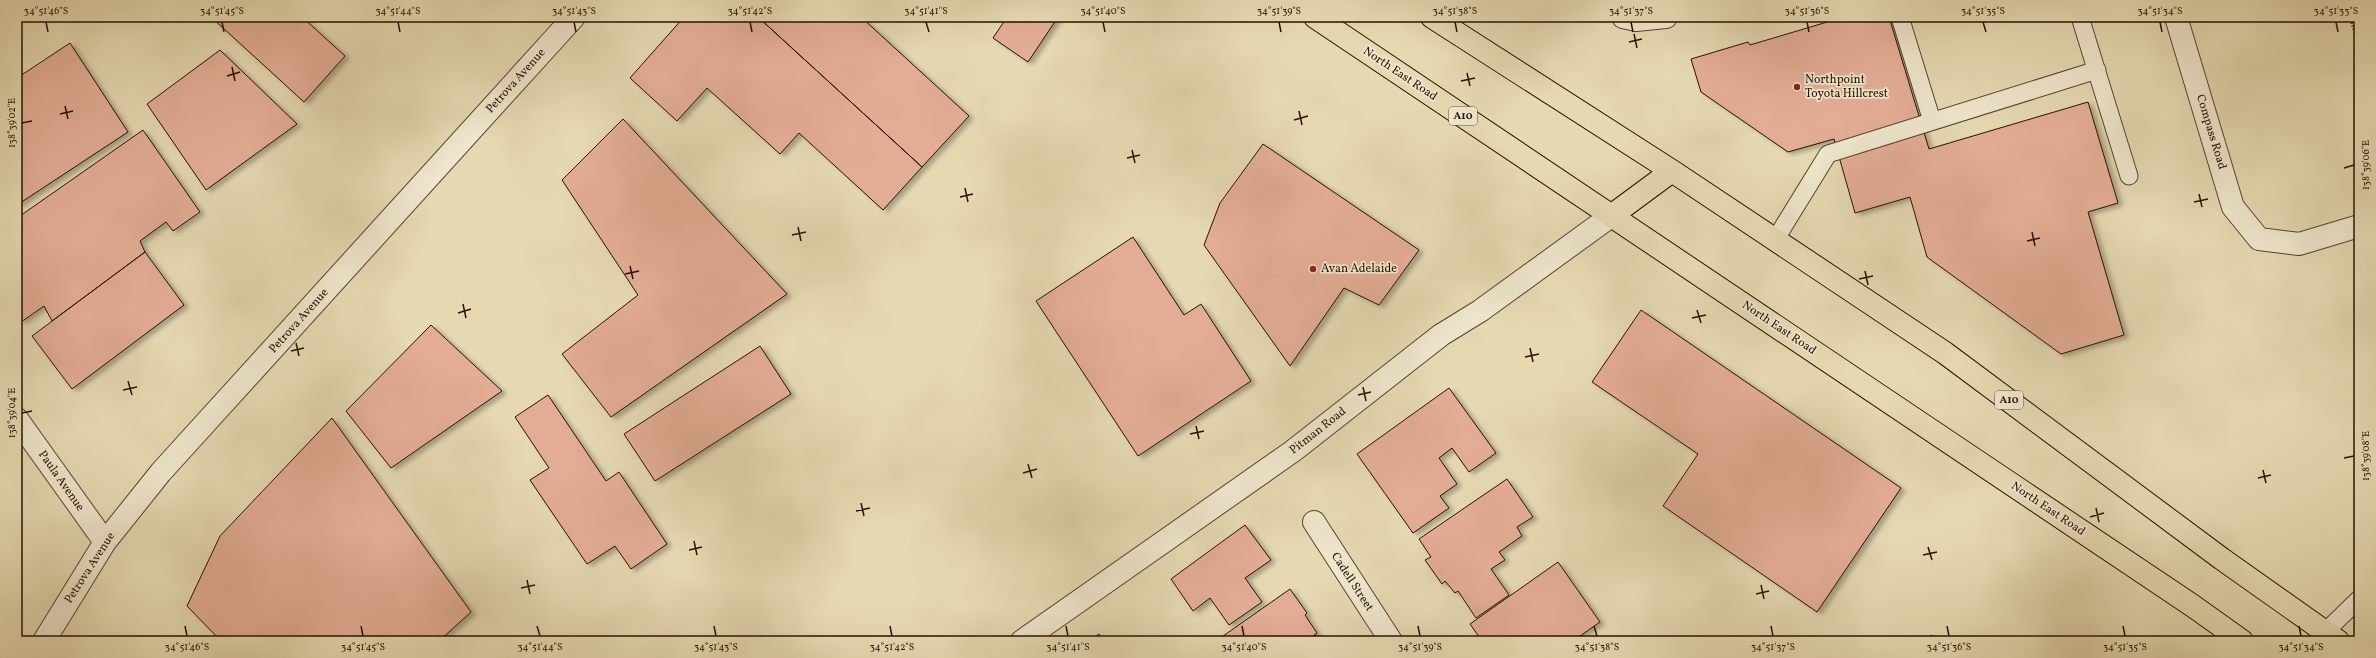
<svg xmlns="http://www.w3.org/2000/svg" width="2376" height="658" viewBox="0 0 2376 658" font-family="Vollkorn,serif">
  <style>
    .building { fill: #e3ad95; stroke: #261200; filter: url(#shadow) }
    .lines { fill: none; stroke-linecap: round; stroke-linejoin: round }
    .lane-casing { stroke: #56442c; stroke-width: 19 }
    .street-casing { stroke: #56442c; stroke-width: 24 }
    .highway-casing { stroke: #261200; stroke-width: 24 }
    .path { stroke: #261200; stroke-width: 2.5; stroke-dasharray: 1 2; stroke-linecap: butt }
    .lane { stroke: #efe6cd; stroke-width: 17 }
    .street { stroke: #efe6cd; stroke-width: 22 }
    .highway { stroke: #e6d9b2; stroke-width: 22 }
    .ticks { fill: none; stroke: #261200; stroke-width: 1.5 }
    .poi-dot { fill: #8f2418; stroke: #efe6cd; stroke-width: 1.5 }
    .labels { text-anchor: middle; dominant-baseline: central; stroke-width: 3.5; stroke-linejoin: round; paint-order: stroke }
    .shield { fill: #efe6cd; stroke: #62523e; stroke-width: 1 }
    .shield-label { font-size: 11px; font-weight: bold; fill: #261200 }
    .street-label { font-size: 12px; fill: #261200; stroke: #efe6cd }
    .poi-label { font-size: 12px; fill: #261200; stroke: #efe6cd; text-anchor: start }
    .neatline { fill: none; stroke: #261200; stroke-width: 1.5 }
    .ticks-label { font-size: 10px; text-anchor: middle; fill: #261200 }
  </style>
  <defs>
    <filter id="shadow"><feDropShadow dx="4.5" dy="2.5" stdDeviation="2" flood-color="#0004"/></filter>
  </defs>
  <rect width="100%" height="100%" fill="#e6d9b2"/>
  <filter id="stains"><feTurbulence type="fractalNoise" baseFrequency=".005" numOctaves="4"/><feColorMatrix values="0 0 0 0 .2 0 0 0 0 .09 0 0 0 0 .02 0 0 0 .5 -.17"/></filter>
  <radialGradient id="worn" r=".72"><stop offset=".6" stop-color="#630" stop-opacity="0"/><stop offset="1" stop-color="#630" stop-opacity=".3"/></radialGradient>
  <!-- building -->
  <path class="building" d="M 211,17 L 302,17 L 345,56 L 304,102 Z
    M 684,17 L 758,17 L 922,167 L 883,210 L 799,133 L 780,154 L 707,88 L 677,121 L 630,78 Z
    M 758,17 L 861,17 L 969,116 L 922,167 Z
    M 1007,17 L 1058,17 L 1028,62 L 993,38 Z
    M 1844,17 L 1889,17 L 1929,149 L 2088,102 L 2118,203 L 2088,212 L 2124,335 L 2061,354 L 1927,257 L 1910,197 L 1855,213 L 1834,139 L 1788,152 L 1701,92 L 1691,59 L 1748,42 L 1750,45 Z
    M 70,43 L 128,132 L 17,205 L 17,78 Z
    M 220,50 L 297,124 L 206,190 L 147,104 Z
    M 623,119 L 787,294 L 611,417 L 562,354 L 638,295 L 562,180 Z
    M 143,130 L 200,212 L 173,231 L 166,222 L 140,241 L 145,252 L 52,321 L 44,306 L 21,322 L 17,316 L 17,218 Z
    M 1263,144 L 1419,250 L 1379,305 L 1344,288 L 1290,366 L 1204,245 L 1220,203 Z
    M 1133,237 L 1184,315 L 1201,304 L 1251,381 L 1138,456 L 1036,301 Z
    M 145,252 L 184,305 L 72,389 L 32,336 Z
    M 1641,310 L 1901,488 L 1817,612 L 1663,506 L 1698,454 L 1592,382 Z
    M 431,325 L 502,391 L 391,468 L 346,411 Z
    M 760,346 L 791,394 L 655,481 L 624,434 Z
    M 1449,388 L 1496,453 L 1469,472 L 1452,448 L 1439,458 L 1457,484 L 1440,496 L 1449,508 L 1413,533 L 1357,454 Z
    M 548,395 L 606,481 L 619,472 L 667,544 L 631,569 L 615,546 L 587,564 L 530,480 L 549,468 L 515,417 Z
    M 332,418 L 471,612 L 439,641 L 221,641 L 187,606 L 220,536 Z
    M 1507,479 L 1533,517 L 1517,527 L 1522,536 L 1499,552 L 1505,560 L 1491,569 L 1509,595 L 1476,618 L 1458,591 L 1455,593 L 1445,581 L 1442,584 L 1425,560 L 1431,557 L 1419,539 Z
    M 1245,525 L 1271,560 L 1245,578 L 1262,602 L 1229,625 L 1210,598 L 1193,611 L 1171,579 Z
    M 1558,562 L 1600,622 L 1573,641 L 1482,641 L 1470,624 Z
    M 1290,589 L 1307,613 L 1305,615 L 1317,633 L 1306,641 L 1216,641 Z
    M 1099,634 L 1103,641 L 1089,641 Z
    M 1316,635 L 1321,641 L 1308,641 Z
    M 1931,635 L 1940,641 L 1927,641 Z"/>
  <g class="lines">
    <defs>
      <path id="lane" d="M 1900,17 L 1932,121
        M 2080,17 L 2129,176
        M 1775,240 L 1828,154 L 2097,70
        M 2325,632 L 2359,599"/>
      <path id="street" d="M 1623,17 L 1636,20 L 1666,17
        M 2176,17 L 2233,207 L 2259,239 L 2299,244 L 2359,226
        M 17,419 L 105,542
        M 1314,522 L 1391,641
        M 44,641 L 105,542 L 161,472 L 574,17
        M 1022,641 L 1293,451 L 1441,335 L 1480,311 L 1611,216"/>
      <path id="highway" d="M 1315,17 L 2193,606 L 2242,641
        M 1432,17 L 1672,171 L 1945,353 L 2222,559 L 2338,641
        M 1611,216 L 1672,171"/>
    </defs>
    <!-- lane casing -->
    <use href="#lane" class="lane-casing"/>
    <!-- street casing -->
    <use href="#street" class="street-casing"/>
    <!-- highway casing -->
    <use href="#highway" class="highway-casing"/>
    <!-- path -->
    <path class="path" d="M 2350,17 L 2359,49"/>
    <!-- lane -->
    <use href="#lane" class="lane"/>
    <!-- street -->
    <use href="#street" class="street"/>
    <!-- highway -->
    <use href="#highway" class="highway"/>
  </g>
  <!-- ticks -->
  <path class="ticks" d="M 46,22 L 48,32M 222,22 L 224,32M 398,22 L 400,32M 574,22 L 576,32M 750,22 L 752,32M 926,22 L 929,32M 1103,22 L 1105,32M 1279,22 L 1281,32M 1455,22 L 1457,32M 1631,22 L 1633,32M 1807,22 L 1809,32M 1983,22 L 1986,32M 2160,22 L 2162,32M 2336,22 L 2338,32M 1634,34 L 1637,48M 1629,42 L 1642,39M 232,67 L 235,81M 1467,73 L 1470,86M 227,76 L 240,72M 1461,81 L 1475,78M 65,106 L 68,119M 1299,111 L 1302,125M 60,114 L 73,111M 1294,120 L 1308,116M 22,123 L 32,121M 1132,150 L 1135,163M 1127,158 L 1140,155M 2344,168 L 2354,165M 965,188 L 968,202M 2199,194 L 2202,207M 960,197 L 973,194M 2194,202 L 2208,199M 798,227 L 801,241M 2032,232 L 2035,246M 792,235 L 806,232M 2027,241 L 2040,238M 630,266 L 633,279M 1865,271 L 1868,285M 625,274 L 639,271M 1859,279 L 1873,276M 463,304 L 466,318M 1697,310 L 1701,323M 458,313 L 471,309M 1692,318 L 1706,315M 296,343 L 299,356M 1530,348 L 1533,362M 291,351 L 304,348M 1525,357 L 1539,354M 128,381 L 132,395M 1363,387 L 1366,401M 123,390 L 137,387M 1358,395 L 1371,392M 22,413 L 32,411M 1196,426 L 1199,439M 1190,434 L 1204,431M 2344,458 L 2354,456M 1028,464 L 1032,478M 2263,470 L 2266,483M 1023,473 L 1037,469M 2258,478 L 2271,475M 861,503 L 864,516M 2096,508 L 2099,522M 856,511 L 870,508M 2090,517 L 2104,513M 694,541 L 697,555M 1928,547 L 1932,560M 689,550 L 702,547M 1923,555 L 1937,552M 527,580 L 530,594M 1761,585 L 1764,599M 521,588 L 535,585M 1756,594 L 1769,591M 185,626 L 187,636M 361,626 L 363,636M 537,626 L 540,636M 714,626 L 716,636M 890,626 L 892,636M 1066,626 L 1068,636M 1242,626 L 1244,636M 1418,626 L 1420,636M 1594,626 L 1597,636M 1771,626 L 1773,636M 1947,626 L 1949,636M 2123,626 L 2125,636M 2299,626 L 2301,636"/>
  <!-- markers -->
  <g class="poi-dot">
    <circle cx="1797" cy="87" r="4"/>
    <circle cx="1313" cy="269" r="4"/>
  </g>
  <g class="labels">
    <!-- shield labels -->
    <g class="shield">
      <rect x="1449" y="107" width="28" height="18" rx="3"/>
      <rect x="1995" y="391" width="28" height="18" rx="3"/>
    </g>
    <g class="shield-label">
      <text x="1463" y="116">A10</text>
      <text x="2009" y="400">A10</text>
    </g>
    <!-- street labels -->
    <g class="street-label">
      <text transform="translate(1400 74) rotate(34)">North East Road</text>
      <text transform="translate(516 81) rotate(-48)">Petrova Avenue</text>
      <text transform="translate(2211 132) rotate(73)">Compass Road</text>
      <text transform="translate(299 321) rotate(-48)">Petrova Avenue</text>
      <text transform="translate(1779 328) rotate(34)">North East Road</text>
      <text transform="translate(1318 431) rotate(-38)">Pitman Road</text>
      <text transform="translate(61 481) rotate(55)">Paula Avenue</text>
      <text transform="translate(2048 509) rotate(34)">North East Road</text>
      <text transform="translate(90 568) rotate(-57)">Petrova Avenue</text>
      <text transform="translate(1352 582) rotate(57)">Cadell Street</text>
    </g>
    <!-- poi labels -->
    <g class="poi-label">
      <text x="1805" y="80">Northpoint<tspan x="1805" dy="14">Toyota Hillcrest</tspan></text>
      <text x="1321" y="269">Avan Adelaide</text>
    </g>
  </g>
  <!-- margin -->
  <rect width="2376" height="658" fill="none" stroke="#e6d9b2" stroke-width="44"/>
  <rect x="22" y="22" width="2332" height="614" class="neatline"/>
  <g class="ticks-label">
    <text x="46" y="14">34°51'46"S</text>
    <text x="222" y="14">34°51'45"S</text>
    <text x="398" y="14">34°51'44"S</text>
    <text x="574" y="14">34°51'43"S</text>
    <text x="750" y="14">34°51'42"S</text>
    <text x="926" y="14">34°51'41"S</text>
    <text x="1103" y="14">34°51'40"S</text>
    <text x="1279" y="14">34°51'39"S</text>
    <text x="1455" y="14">34°51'38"S</text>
    <text x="1631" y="14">34°51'37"S</text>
    <text x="1807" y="14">34°51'36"S</text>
    <text x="1983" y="14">34°51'35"S</text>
    <text x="2160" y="14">34°51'34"S</text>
    <text x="2336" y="14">34°51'33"S</text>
    <text transform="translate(11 123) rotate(-90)" y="4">138°39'02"E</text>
    <text transform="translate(2365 165) rotate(-90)" y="4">138°39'06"E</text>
    <text transform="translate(11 413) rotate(-90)" y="4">138°39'04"E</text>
    <text transform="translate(2365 456) rotate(-90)" y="4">138°39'08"E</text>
    <text x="187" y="650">34°51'46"S</text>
    <text x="363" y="650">34°51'45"S</text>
    <text x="540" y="650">34°51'44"S</text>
    <text x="716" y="650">34°51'43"S</text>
    <text x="892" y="650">34°51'42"S</text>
    <text x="1068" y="650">34°51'41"S</text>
    <text x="1244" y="650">34°51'40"S</text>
    <text x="1420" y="650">34°51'39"S</text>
    <text x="1597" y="650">34°51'38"S</text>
    <text x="1773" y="650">34°51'37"S</text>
    <text x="1949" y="650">34°51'36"S</text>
    <text x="2125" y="650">34°51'35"S</text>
    <text x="2301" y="650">34°51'34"S</text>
  </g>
  <rect width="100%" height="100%" filter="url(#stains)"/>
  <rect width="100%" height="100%" fill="url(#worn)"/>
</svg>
